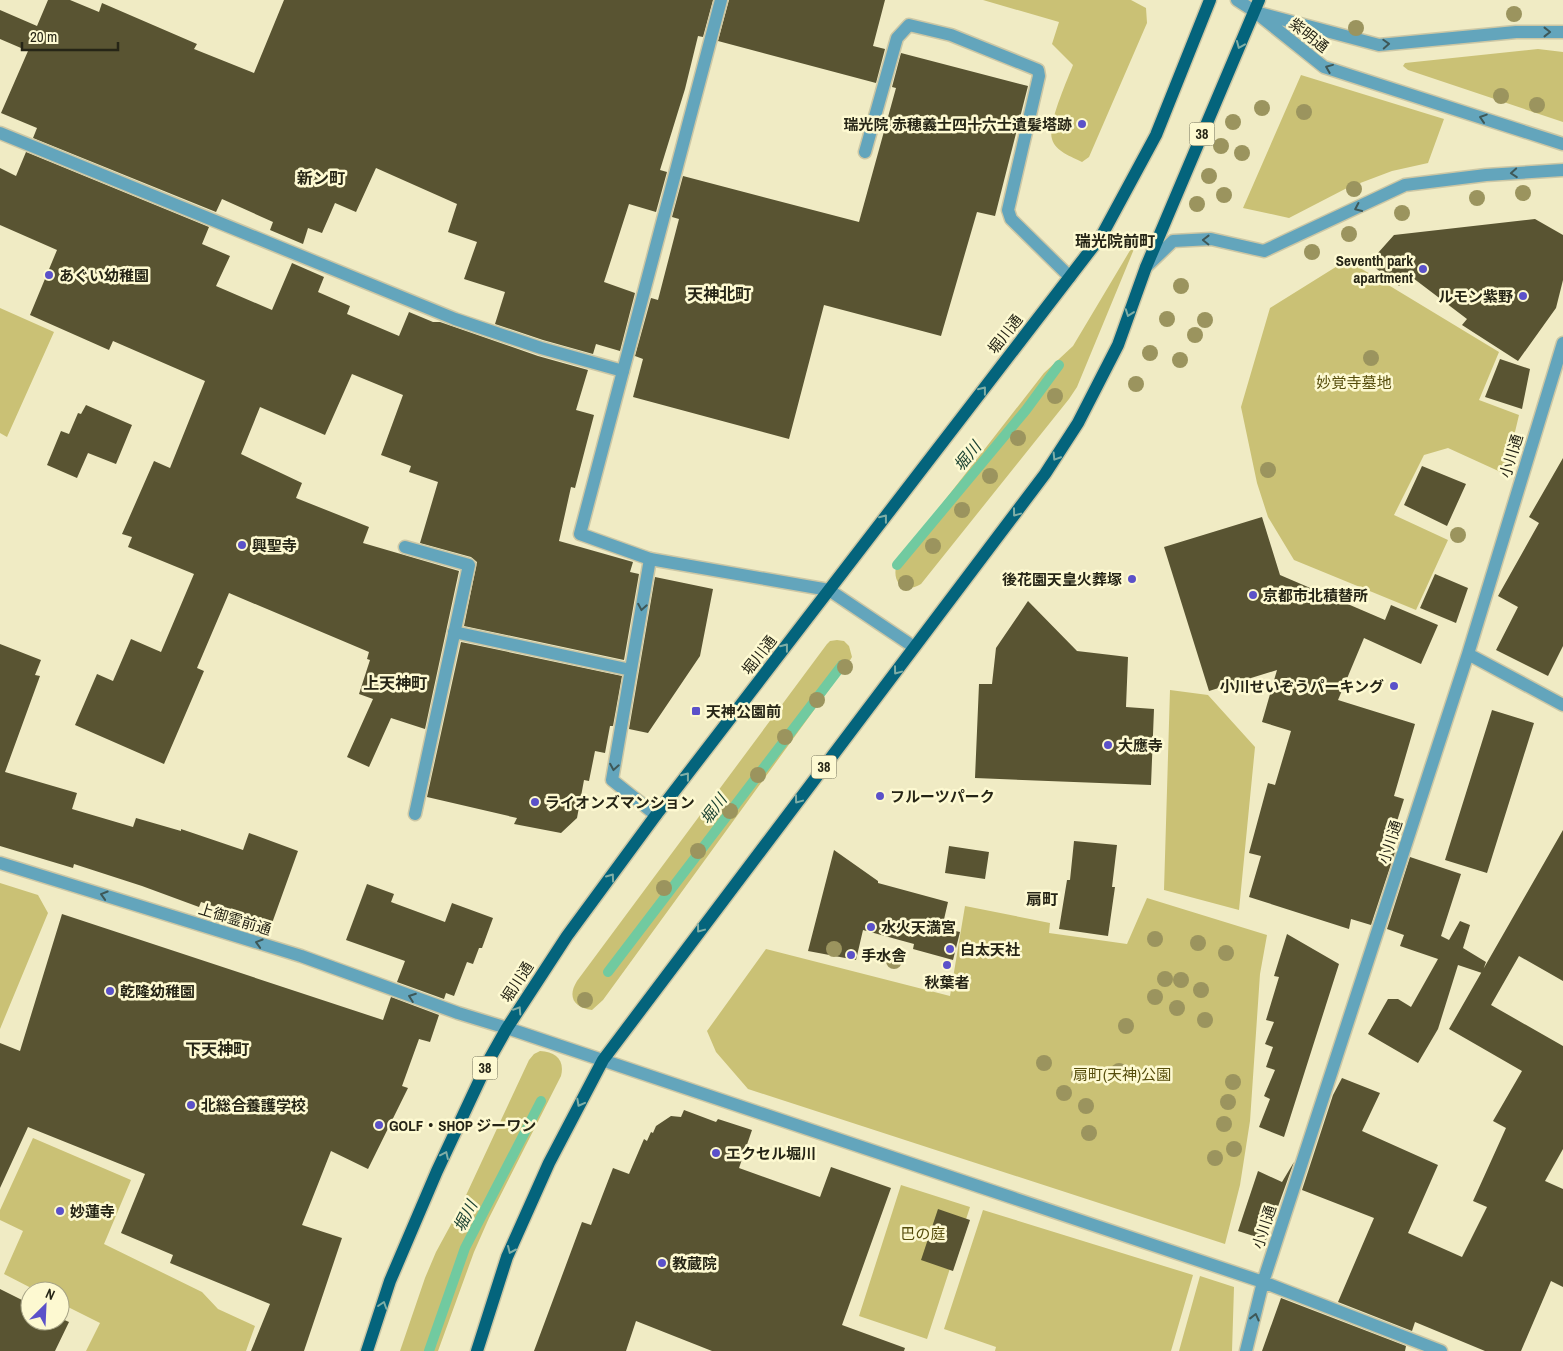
<svg xmlns="http://www.w3.org/2000/svg" width="1563" height="1351" viewBox="0 0 1563 1351" font-family="'Archivo Narrow','Noto Sans JP',sans-serif">
  <style>
    .green { fill: #cac175 }
    .lines { fill: none; stroke-linecap: round; stroke-linejoin: round }
    .stream { stroke: #71caa0; stroke-width: 10 }
    .building { fill: #595432 }
    .service-casing { stroke: #ccc7a5; stroke-width: 15 }
    .minor-casing { stroke: #ccc7a5; stroke-width: 15 }
    .tertiary-casing { stroke: #ccc7a5; stroke-width: 15 }
    .primary-casing { stroke: #ccc7a5; stroke-width: 15 }
    .service { stroke: #63a5bc; stroke-width: 12 }
    .minor { stroke: #63a5bc; stroke-width: 12 }
    .tertiary { stroke: #63a5bc; stroke-width: 12 }
    .primary { stroke: #04647c; stroke-width: 12 }
    .tree { fill: #9b945e }
    .oneway { stroke: #3e5858 }
    .oneway2 { stroke: #80aea6 }
    .poi-dot { fill: #5b51c9; stroke: #fdf9d1; stroke-width: 2 }
    .labels { text-anchor: middle; dominant-baseline: central; stroke-width: 5; stroke-linejoin: round; paint-order: stroke }
    .shield { fill: #fdf9d1; stroke: #66654e; stroke-width: 1 }
    .shield-label { font-size: 14px; font-weight: bold; fill: #262516 }
    .street-label { font-size: 15px; fill: #262516; stroke: #fdf9d1 }
    .poi-label { font-size: 15px; font-weight: bold; fill: #262516; stroke: #fdf9d1; text-anchor: start }
    .park-label { font-size: 15px; fill: #564d0b; stroke: #fdf9d1 }
    .neighbourhood-label { font-size: 16px; font-weight: bold; fill: #262516; stroke: #fdf9d1 }
    .water-label { font-size: 16px; font-style: italic; fill: #1c4332; stroke: #fdf9d1 }
  </style>
  <rect width="100%" height="100%" fill="#f0ebc4"/>
  <!-- green -->
  <path class="green" d="M 983,0 L 1131,0 L 1146,8 L 1147,23 L 1089,157 L 1082,162 C 1072,157 1055,151 1052,139 C 1047,125 1067,81 1073,65 L 1052,44 L 1059,22 Z
    M 1538,49 L 1563,52 L 1563,122 L 1408,70 L 1403,66 L 1405,63 Z
    M 1301,75 L 1444,119 L 1428,163 L 1392,171 L 1347,188 L 1289,218 L 1243,208 Z
    M 1141,232 L 1077,387 L 1069,399 L 921,584 C 901,596 889,578 899,559 L 1044,373 L 1073,346 Z
    M 1347,260 L 1499,352 L 1479,400 L 1519,415 L 1505,474 L 1448,448 L 1424,455 L 1394,515 L 1448,540 L 1416,610 L 1294,560 L 1268,517 L 1257,483 L 1241,407 L 1270,308 Z
    M 0,308 L 54,332 L 7,437 L 0,433 Z
    M 837,640 L 844,641 L 849,646 L 852,657 L 849,662 L 603,1000 L 592,1010 C 574,1008 567,997 577,981 L 827,644 L 830,641 Z
    M 1170,690 L 1208,695 L 1255,747 L 1239,910 L 1164,890 Z
    M 0,883 L 38,895 L 48,913 L 0,1029 Z
    M 1147,898 L 1267,935 L 1260,974 L 1250,1121 L 1240,1185 L 1225,1244 L 748,1089 L 716,1052 L 707,1031 L 766,949 L 950,996 L 965,906 L 1050,923 L 1049,933 L 1127,944 Z
    M 540,1051 C 556,1052 565,1060 561,1076 L 489,1218 L 474,1252 L 438,1351 L 400,1351 L 425,1278 L 436,1252 L 461,1206 L 529,1060 L 534,1054 Z
    M 33,1138 L 131,1180 L 104,1244 L 202,1292 L 218,1309 L 255,1326 L 246,1351 L 86,1351 L 100,1323 L 60,1303 L 60,1291 L 37,1291 L 4,1274 L 23,1231 L 0,1220 L 0,1210 Z
    M 901,1185 L 970,1207 L 927,1339 L 859,1316 Z
    M 983,1210 L 1193,1275 L 1171,1351 L 995,1351 L 996,1347 L 944,1329 Z
    M 1200,1276 L 1234,1287 L 1232,1351 L 1179,1351 Z"/>
  <g class="lines">
    <!-- stream -->
    <path class="stream" d="M 897,565 L 1026,410 L 1059,365
      M 608,972 L 842,665
      M 429,1351 L 465,1248 L 541,1101"/>
  </g>
  <!-- building -->
  <path class="building" d="M 48,0 L 70,0 L 99,12 L 102,3 L 197,44 L 194,49 L 254,73 L 284,0 L 713,0 L 703,37 L 698,36 L 685,89 L 660,170 L 667,172 L 656,212 L 629,204 L 604,282 L 635,293 L 620,351 L 596,344 L 593,354 L 543,340 L 495,324 L 505,292 L 464,279 L 477,242 L 448,232 L 457,204 L 376,168 L 356,212 L 335,203 L 322,233 L 308,228 L 303,244 L 270,230 L 273,222 L 222,199 L 216,212 L 33,138 L 37,128 L 1,113 L 28,51 L 0,39 L 0,10 L 37,26 Z
    M 729,0 L 885,0 L 873,46 L 885,49 L 876,83 L 718,41 Z
    M 901,53 L 1028,86 L 995,216 L 977,212 L 941,336 L 824,305 L 789,439 L 633,397 L 643,359 L 635,356 L 651,298 L 658,300 L 679,219 L 672,217 L 683,176 L 859,222 L 896,88 L 892,87 Z
    M 26,152 L 209,227 L 202,244 L 230,256 L 216,286 L 272,310 L 292,263 L 324,277 L 318,292 L 350,306 L 347,314 L 399,336 L 409,312 L 433,322 L 440,322 L 538,356 L 588,370 L 576,410 L 594,415 L 575,488 L 571,487 L 559,541 L 633,562 L 630,572 L 639,574 L 624,660 L 464,626 L 477,562 L 471,557 L 420,543 L 438,482 L 409,472 L 411,466 L 381,455 L 403,395 L 352,374 L 325,435 L 260,407 L 241,454 L 302,483 L 296,498 L 369,527 L 363,543 L 459,571 L 425,729 L 391,718 L 369,767 L 347,757 L 373,699 L 359,694 L 370,660 L 367,659 L 369,652 L 229,593 L 197,668 L 204,671 L 164,764 L 75,725 L 97,674 L 113,681 L 131,639 L 161,652 L 194,574 L 128,547 L 132,537 L 122,534 L 154,461 L 170,468 L 205,381 L 113,341 L 109,350 L 30,315 L 57,250 L 0,225 L 0,168 L 16,176 Z
    M 1535,219 L 1563,235 L 1563,280 L 1556,308 L 1518,361 L 1462,325 L 1467,319 L 1409,275 L 1399,286 L 1369,263 L 1394,235 Z
    M 1500,359 L 1530,369 L 1522,409 L 1485,397 Z
    M 86,405 L 132,425 L 116,464 L 88,453 L 77,478 L 47,465 L 61,431 L 69,434 L 78,413 L 81,414 Z
    M 1563,458 L 1563,646 L 1548,676 L 1496,650 L 1518,607 L 1498,596 L 1539,523 L 1529,517 Z
    M 1422,466 L 1466,484 L 1447,526 L 1404,505 Z
    M 1262,517 L 1280,575 L 1385,620 L 1391,605 L 1438,625 L 1421,664 L 1364,638 L 1338,700 L 1415,724 L 1394,796 L 1404,799 L 1388,850 L 1395,852 L 1371,925 L 1351,919 L 1349,929 L 1249,897 L 1261,856 L 1249,853 L 1268,783 L 1275,785 L 1291,731 L 1262,722 L 1277,670 L 1209,691 L 1164,547 Z
    M 1435,574 L 1468,588 L 1456,623 L 1420,608 Z
    M 655,577 L 713,589 L 700,656 L 648,733 L 629,729 Z
    M 1028,601 L 1077,651 L 1128,657 L 1126,707 L 1154,709 L 1151,785 L 975,778 L 979,684 L 992,684 L 996,648 Z
    M 461,642 L 622,676 L 613,726 L 610,726 L 605,753 L 595,751 L 589,781 L 584,780 L 577,818 L 561,833 L 514,824 L 517,818 L 427,797 Z
    M 0,644 L 41,660 L 35,675 L 40,676 L 5,772 L 77,793 L 72,809 L 133,827 L 136,818 L 181,831 L 181,829 L 243,850 L 249,833 L 298,851 L 271,926 L 201,902 L 199,907 L 142,886 L 74,864 L 73,868 L 0,846 Z
    M 1492,710 L 1534,723 L 1487,873 L 1445,860 Z
    M 1563,830 L 1563,981 L 1519,956 L 1491,1005 L 1563,1046 L 1563,1149 L 1545,1181 L 1563,1189 L 1563,1287 L 1551,1281 L 1521,1351 L 1485,1351 L 1415,1322 L 1412,1331 L 1338,1302 L 1374,1218 L 1302,1190 L 1333,1095 L 1342,1078 L 1380,1093 L 1362,1131 L 1438,1165 L 1408,1233 L 1462,1257 L 1487,1207 L 1473,1201 L 1506,1128 L 1493,1121 L 1522,1071 L 1449,1029 Z
    M 1074,841 L 1117,845 L 1112,887 L 1115,887 L 1108,936 L 1059,929 L 1067,880 L 1070,880 Z
    M 949,846 L 989,852 L 985,879 L 945,873 Z
    M 834,850 L 878,881 L 878,883 L 948,902 L 942,928 L 960,932 L 953,960 L 913,949 L 914,944 L 863,930 L 856,960 L 808,951 Z
    M 1410,857 L 1461,874 L 1441,936 L 1449,940 L 1460,921 L 1470,925 L 1463,948 L 1486,962 L 1482,973 L 1458,965 L 1438,1029 L 1418,1063 L 1368,1034 L 1388,999 L 1398,999 L 1411,1007 L 1438,959 L 1400,946 L 1404,935 L 1387,929 Z
    M 367,884 L 394,894 L 391,902 L 445,922 L 452,903 L 493,918 L 482,948 L 479,948 L 473,964 L 467,962 L 454,996 L 446,993 L 444,999 L 397,982 L 405,961 L 346,940 Z
    M 62,914 L 383,1020 L 391,997 L 439,1015 L 430,1042 L 419,1039 L 402,1086 L 408,1088 L 368,1169 L 331,1151 L 302,1225 L 342,1238 L 304,1351 L 251,1351 L 270,1304 L 170,1263 L 173,1255 L 121,1233 L 145,1174 L 28,1127 L 0,1188 L 0,1043 L 20,1051 Z
    M 1287,934 L 1339,964 L 1284,1137 L 1259,1127 L 1270,1099 L 1264,1096 L 1275,1070 L 1266,1067 L 1273,1047 L 1265,1044 L 1274,1022 L 1266,1020 L 1279,977 L 1274,976 Z
    M 684,1110 L 716,1122 L 718,1119 L 752,1130 L 739,1168 L 820,1197 L 831,1167 L 891,1188 L 842,1325 L 905,1348 L 904,1351 L 712,1351 L 636,1321 L 626,1351 L 534,1351 L 582,1222 L 591,1225 L 613,1168 L 629,1174 L 644,1139 L 647,1141 L 651,1132 L 653,1133 L 656,1126 L 671,1116 L 681,1117 Z
    M 1294,1162 L 1266,1240 L 1238,1231 L 1258,1171 L 1282,1182 Z
    M 938,1209 L 970,1220 L 953,1271 L 921,1260 Z
    M 0,1289 L 30,1304 L 30,1321 L 60,1321 L 60,1318 L 69,1322 L 55,1351 L 0,1351 Z
    M 1281,1298 L 1406,1346 L 1405,1351 L 1262,1351 Z"/>
  <g class="lines">
    <defs>
      <path id="service" d="M 0,133 L 455,319 L 541,348 L 623,371
        M 865,152 L 897,38 L 909,25 L 951,35 L 1038,70 L 1039,76 L 1008,210 L 1011,219 L 1070,277
        M 405,547 L 469,565 L 415,814
        M 650,559 L 612,780 L 656,815
        M 454,632 L 631,670"/>
      <path id="minor" d="M 721,0 L 580,534 L 650,559 L 829,590 L 914,647
        M 1254,11 L 1324,67 L 1563,144
        M 1259,13 L 1379,45 L 1516,32 L 1563,32
        M 1146,267 L 1173,241 L 1211,239 L 1264,251 L 1405,185 L 1486,175 L 1563,170
        M 1468,654 L 1563,705
        M 0,863 L 301,956 L 458,1013 L 507,1028 L 1263,1282 L 1441,1351
        M 1246,1351 L 1263,1282 L 1468,654 L 1563,343"/>
      <path id="tertiary" d="M 1237,0 L 1254,11"/>
      <path id="primary" d="M 367,1351 L 390,1281 L 437,1171 L 489,1060 L 507,1028 L 567,936 L 656,815 L 1102,235 L 1156,135 L 1210,0
        M 477,1351 L 507,1257 L 549,1163 L 603,1060 L 1045,474 L 1078,423 L 1118,345 L 1146,267 L 1259,0"/>
    </defs>
    <!-- service casing -->
    <use href="#service" class="service-casing"/>
    <!-- minor casing -->
    <use href="#minor" class="minor-casing"/>
    <!-- tertiary casing -->
    <use href="#tertiary" class="tertiary-casing"/>
    <!-- primary casing -->
    <use href="#primary" class="primary-casing"/>
    <!-- service -->
    <use href="#service" class="service"/>
    <!-- minor -->
    <use href="#minor" class="minor"/>
    <!-- tertiary -->
    <use href="#tertiary" class="tertiary"/>
    <!-- primary -->
    <use href="#primary" class="primary"/>
  </g>
  <!-- trees -->
  <g class="tree">
    <circle cx="1514" cy="14" r="8"/>
    <circle cx="1356" cy="28" r="8"/>
    <circle cx="1501" cy="96" r="8"/>
    <circle cx="1537" cy="105" r="8"/>
    <circle cx="1262" cy="108" r="8"/>
    <circle cx="1304" cy="112" r="8"/>
    <circle cx="1233" cy="122" r="8"/>
    <circle cx="1221" cy="146" r="8"/>
    <circle cx="1242" cy="153" r="8"/>
    <circle cx="1209" cy="176" r="8"/>
    <circle cx="1354" cy="189" r="8"/>
    <circle cx="1523" cy="193" r="8"/>
    <circle cx="1224" cy="195" r="8"/>
    <circle cx="1477" cy="198" r="8"/>
    <circle cx="1197" cy="204" r="8"/>
    <circle cx="1402" cy="213" r="8"/>
    <circle cx="1349" cy="234" r="8"/>
    <circle cx="1312" cy="252" r="8"/>
    <circle cx="1181" cy="286" r="8"/>
    <circle cx="1167" cy="319" r="8"/>
    <circle cx="1205" cy="320" r="8"/>
    <circle cx="1195" cy="335" r="8"/>
    <circle cx="1150" cy="353" r="8"/>
    <circle cx="1371" cy="358" r="8"/>
    <circle cx="1180" cy="360" r="8"/>
    <circle cx="1136" cy="384" r="8"/>
    <circle cx="1055" cy="396" r="8"/>
    <circle cx="1018" cy="438" r="8"/>
    <circle cx="1268" cy="470" r="8"/>
    <circle cx="990" cy="476" r="8"/>
    <circle cx="962" cy="510" r="8"/>
    <circle cx="1458" cy="535" r="8"/>
    <circle cx="933" cy="546" r="8"/>
    <circle cx="906" cy="583" r="8"/>
    <circle cx="845" cy="667" r="8"/>
    <circle cx="817" cy="700" r="8"/>
    <circle cx="785" cy="737" r="8"/>
    <circle cx="758" cy="775" r="8"/>
    <circle cx="730" cy="811" r="8"/>
    <circle cx="698" cy="851" r="8"/>
    <circle cx="664" cy="888" r="8"/>
    <circle cx="1155" cy="939" r="8"/>
    <circle cx="1198" cy="943" r="8"/>
    <circle cx="834" cy="949" r="8"/>
    <circle cx="1226" cy="953" r="8"/>
    <circle cx="894" cy="961" r="8"/>
    <circle cx="1165" cy="979" r="8"/>
    <circle cx="1181" cy="980" r="8"/>
    <circle cx="1201" cy="990" r="8"/>
    <circle cx="1155" cy="997" r="8"/>
    <circle cx="585" cy="1000" r="8"/>
    <circle cx="1177" cy="1008" r="8"/>
    <circle cx="1205" cy="1020" r="8"/>
    <circle cx="1126" cy="1026" r="8"/>
    <circle cx="1044" cy="1063" r="8"/>
    <circle cx="1119" cy="1071" r="8"/>
    <circle cx="1079" cy="1075" r="8"/>
    <circle cx="1233" cy="1082" r="8"/>
    <circle cx="1064" cy="1093" r="8"/>
    <circle cx="1228" cy="1102" r="8"/>
    <circle cx="1086" cy="1106" r="8"/>
    <circle cx="1224" cy="1124" r="8"/>
    <circle cx="1089" cy="1133" r="8"/>
    <circle cx="1234" cy="1149" r="8"/>
    <circle cx="1215" cy="1158" r="8"/>
  </g>
  <!-- one-way arrows -->
  <defs><path id="oneway-chevron" d="M-2-3.5L2.5 0L-2 3.5" fill="none" stroke-width="1.6" stroke-linecap="round" stroke-linejoin="round" transform="scale(1.25)"/></defs>
  <g class="oneway">
    <use href="#oneway-chevron" transform="translate(1547 32)"/>
    <use href="#oneway-chevron" transform="translate(1386 44) rotate(-3)"/>
    <use href="#oneway-chevron" transform="translate(1329 68) rotate(-158)"/>
    <use href="#oneway-chevron" transform="translate(1483 118) rotate(-162)"/>
    <use href="#oneway-chevron" transform="translate(1514 173) rotate(176)"/>
    <use href="#oneway-chevron" transform="translate(1358 208) rotate(155)"/>
    <use href="#oneway-chevron" transform="translate(1206 240) rotate(-179)"/>
    <use href="#oneway-chevron" transform="translate(642 607) rotate(100)"/>
    <use href="#oneway-chevron" transform="translate(614 767) rotate(100)"/>
    <use href="#oneway-chevron" transform="translate(104 895) rotate(-163)"/>
    <use href="#oneway-chevron" transform="translate(259 943) rotate(-163)"/>
    <use href="#oneway-chevron" transform="translate(412 997) rotate(-160)"/>
    <use href="#oneway-chevron" transform="translate(1255 1317) rotate(-76)"/>
  </g>
  <g class="oneway2">
    <use href="#oneway-chevron" transform="translate(1240 45) rotate(113)"/>
    <use href="#oneway-chevron" transform="translate(1129 313) rotate(110)"/>
    <use href="#oneway-chevron" transform="translate(983 390) rotate(-52)"/>
    <use href="#oneway-chevron" transform="translate(1056 457) rotate(122)"/>
    <use href="#oneway-chevron" transform="translate(1016 513) rotate(127)"/>
    <use href="#oneway-chevron" transform="translate(884 518) rotate(-52)"/>
    <use href="#oneway-chevron" transform="translate(785 647) rotate(-52)"/>
    <use href="#oneway-chevron" transform="translate(897 671) rotate(127)"/>
    <use href="#oneway-chevron" transform="translate(686 776) rotate(-52)"/>
    <use href="#oneway-chevron" transform="translate(798 800) rotate(127)"/>
    <use href="#oneway-chevron" transform="translate(611 877) rotate(-54)"/>
    <use href="#oneway-chevron" transform="translate(700 929) rotate(127)"/>
    <use href="#oneway-chevron" transform="translate(518 1010) rotate(-57)"/>
    <use href="#oneway-chevron" transform="translate(580 1103) rotate(118)"/>
    <use href="#oneway-chevron" transform="translate(445 1155) rotate(-65)"/>
    <use href="#oneway-chevron" transform="translate(511 1250) rotate(114)"/>
    <use href="#oneway-chevron" transform="translate(383 1305) rotate(-72)"/>
  </g>
  <!-- markers -->
  <g class="poi-dot">
    <circle cx="1082" cy="124" r="5"/>
    <circle cx="1423" cy="269" r="5"/>
    <circle cx="49" cy="275" r="5"/>
    <circle cx="1523" cy="296" r="5"/>
    <circle cx="242" cy="545" r="5"/>
    <circle cx="1132" cy="579" r="5"/>
    <circle cx="1253" cy="595" r="5"/>
    <circle cx="1394" cy="686" r="5"/>
    <rect x="691" y="706" width="10" height="10" rx="2.5"/>
    <circle cx="1108" cy="745" r="5"/>
    <circle cx="880" cy="796" r="5"/>
    <circle cx="535" cy="802" r="5"/>
    <circle cx="871" cy="927" r="5"/>
    <circle cx="950" cy="949" r="5"/>
    <circle cx="851" cy="955" r="5"/>
    <circle cx="947" cy="965" r="5"/>
    <circle cx="110" cy="991" r="5"/>
    <circle cx="191" cy="1105" r="5"/>
    <circle cx="379" cy="1125" r="5"/>
    <circle cx="716" cy="1153" r="5"/>
    <circle cx="60" cy="1211" r="5"/>
    <circle cx="662" cy="1263" r="5"/>
  </g>
  <g class="labels">
    <!-- shield labels -->
    <g class="shield">
      <rect x="1189.5" y="122.5" width="25" height="23" rx="4"/>
      <rect x="811.5" y="755.5" width="25" height="23" rx="4"/>
      <rect x="472.5" y="1056.5" width="25" height="23" rx="4"/>
    </g>
    <g class="shield-label">
      <text x="1202" y="134">38</text>
      <text x="824" y="767">38</text>
      <text x="485" y="1068">38</text>
    </g>
    <!-- street labels -->
    <g class="street-label">
      <text transform="translate(1309 35) rotate(38)">紫明通</text>
      <text transform="translate(1005 334) rotate(-52)">堀川通</text>
      <text transform="translate(1511 456) rotate(-73)">小川通</text>
      <text transform="translate(759 655) rotate(-52)">堀川通</text>
      <text transform="translate(1390 842) rotate(-72)">小川通</text>
      <text transform="translate(235 919) rotate(17)">上御霊前通</text>
      <text transform="translate(517 982) rotate(-57)">堀川通</text>
      <text transform="translate(1264 1227) rotate(-72)">小川通</text>
    </g>
    <!-- poi labels -->
    <g class="poi-label">
      <text x="1072" y="124" text-anchor="end">瑞光院 赤穂義士四十六士遺髪塔跡</text>
      <text x="1413" y="260" text-anchor="end">Seventh park<tspan x="1413" dy="17">apartment</tspan></text>
      <text x="59" y="275">あぐい幼稚園</text>
      <text x="1513" y="296" text-anchor="end">ルモン紫野</text>
      <text x="252" y="545">興聖寺</text>
      <text x="1122" y="579" text-anchor="end">後花園天皇火葬塚</text>
      <text x="1263" y="595">京都市北積替所</text>
      <text x="1384" y="686" text-anchor="end">小川せいぞうパーキング</text>
      <text x="706" y="711">天神公園前</text>
      <text x="1118" y="745">大應寺</text>
      <text x="890" y="796">フルーツパーク</text>
      <text x="545" y="802">ライオンズマンション</text>
      <text x="881" y="927">水火天満宮</text>
      <text x="960" y="949">白太天社</text>
      <text x="861" y="955">手水舎</text>
      <text x="947" y="982" text-anchor="middle">秋葉者</text>
      <text x="120" y="991">乾隆幼稚園</text>
      <text x="201" y="1105">北総合養護学校</text>
      <text x="389" y="1125">GOLF・SHOP ジーワン</text>
      <text x="726" y="1153">エクセル堀川</text>
      <text x="70" y="1211">妙蓮寺</text>
      <text x="672" y="1263">教蔵院</text>
    </g>
    <!-- park labels -->
    <g class="park-label">
      <text x="1354" y="382">妙覚寺墓地</text>
      <text x="1122" y="1074">扇町(天神)公園</text>
      <text x="923" y="1233">巴の庭</text>
    </g>
    <!-- neighbourhood labels -->
    <g class="neighbourhood-label">
      <text x="321" y="178">新ン町</text>
      <text x="1115" y="241">瑞光院前町</text>
      <text x="719" y="294">天神北町</text>
      <text x="395" y="683">上天神町</text>
      <text x="1042" y="899">扇町</text>
      <text x="217" y="1049">下天神町</text>
    </g>
    <!-- water labels -->
    <g class="water-label">
      <text transform="translate(967 456) rotate(-51)">堀川</text>
      <text transform="translate(713 809) rotate(-53)">堀川</text>
      <text transform="translate(465 1216) rotate(-63)">堀川</text>
    </g>
  </g>
  <!-- north arrow -->
  <g transform="translate(45 1306) rotate(24)"><circle r="24" fill="#fdf9d1" stroke="#a7a486"/>
  <path d="M0-4L9 19L0 12L-9 19Z" fill="#5b51c9"/>
  <text y="-8" font-size="14" font-weight="bold" text-anchor="middle" fill="#262516">N</text>
  </g>
  <!-- scale -->
  <path d="M22 42v8h96v-8" fill="none" stroke="#262516" stroke-width="2.5"/>
  <text x="30" y="42" font-size="15" fill="#262516" stroke="#fdf9d1" stroke-width="4" paint-order="stroke">20 m</text>
</svg>
